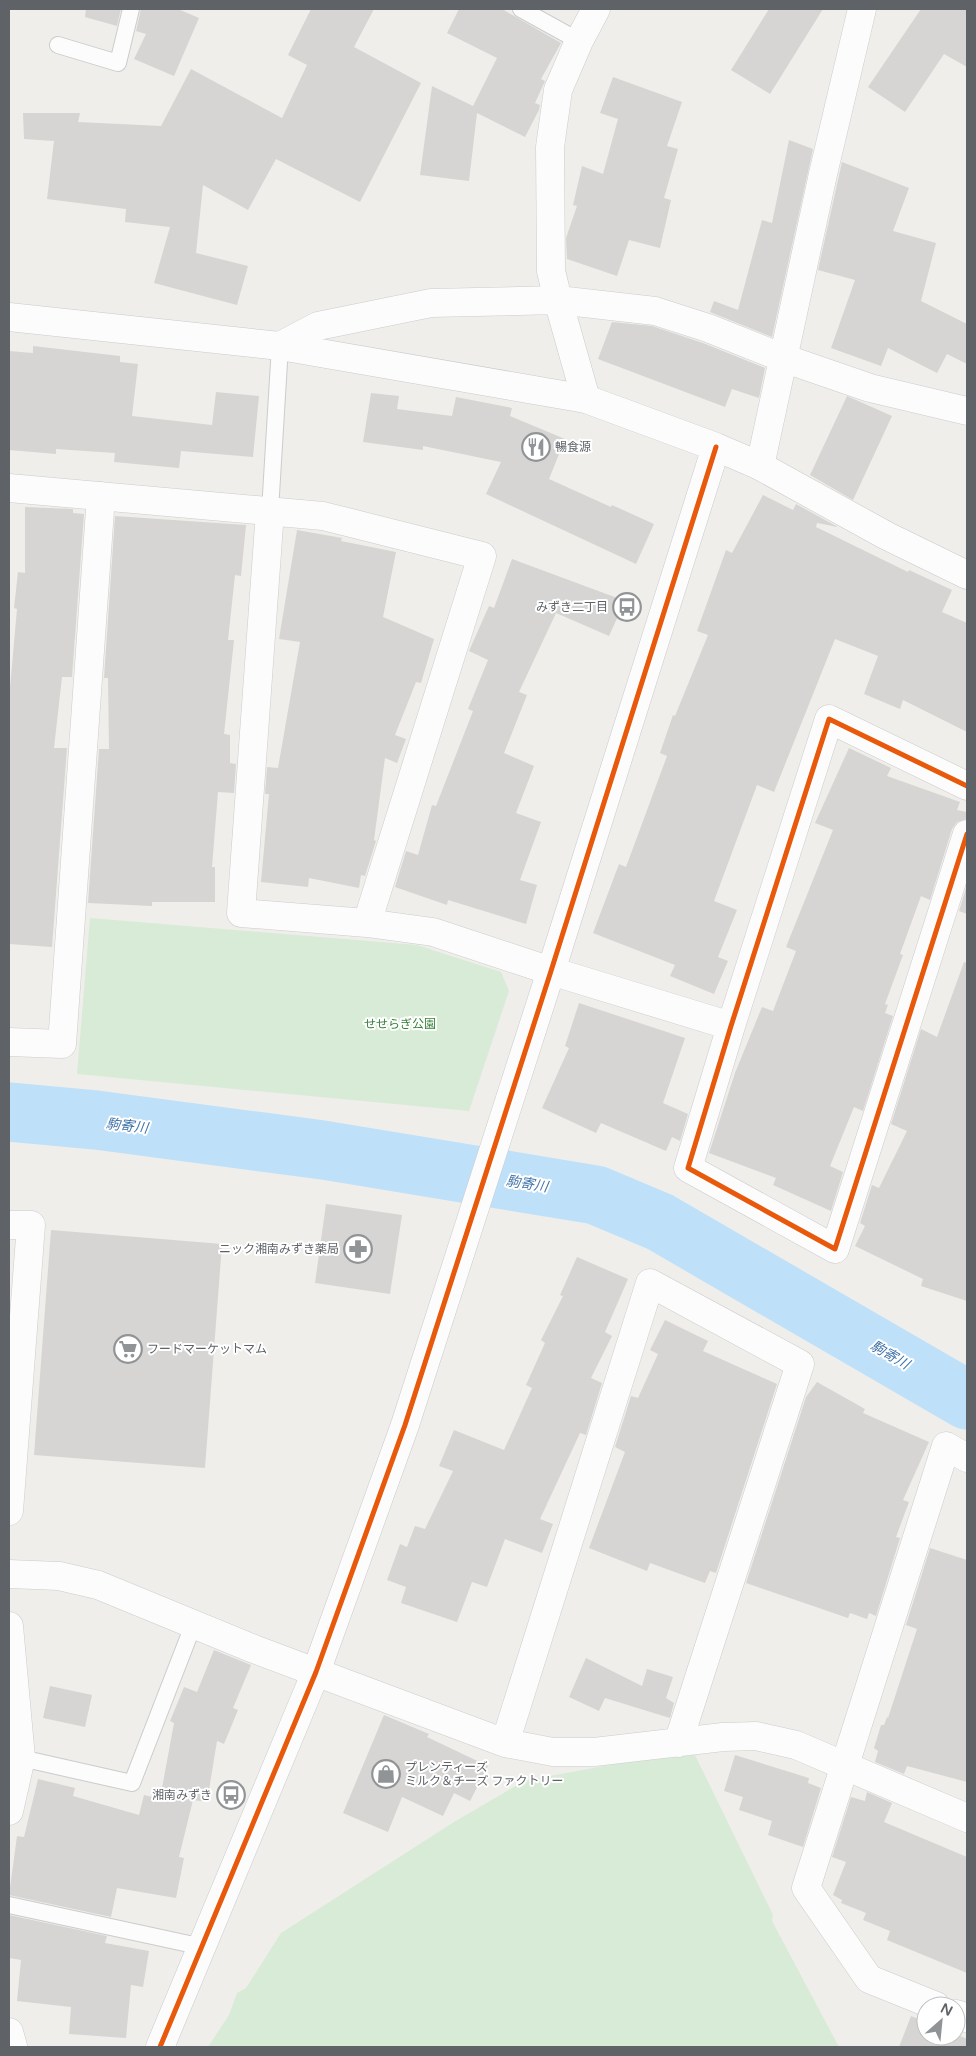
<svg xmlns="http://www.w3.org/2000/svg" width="976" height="2056" viewBox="0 0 976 2056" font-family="'Varela Round','Noto Sans JP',sans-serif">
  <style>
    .green { fill: #d8ebd6 }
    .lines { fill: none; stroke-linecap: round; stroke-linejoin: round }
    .river { stroke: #bfe0f9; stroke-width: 59 }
    .building { fill: #d6d5d3 }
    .lane-casing { stroke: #cbcccc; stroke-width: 18 }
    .street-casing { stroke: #cbcccc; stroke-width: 29 }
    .secondary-casing { stroke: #cacacb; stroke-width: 29 }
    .lane { stroke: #fdfcfc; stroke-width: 16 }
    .street { stroke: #fdfcfc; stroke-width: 28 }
    .secondary { stroke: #fdfcfc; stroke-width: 28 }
    .cycleway-casing { stroke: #fff; stroke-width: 8 }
    .cycleway { stroke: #e8590c; stroke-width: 5 }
    .labels { text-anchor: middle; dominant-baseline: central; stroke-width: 4; stroke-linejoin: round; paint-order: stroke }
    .poi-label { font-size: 12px; fill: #5f6368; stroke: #fff; text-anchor: start }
    .park-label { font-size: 12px; fill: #348238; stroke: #fff }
    .water-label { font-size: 14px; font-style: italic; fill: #4174aa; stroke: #fff }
  </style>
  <rect width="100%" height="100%" fill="#efeeea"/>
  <!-- green -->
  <path class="green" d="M 90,918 L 417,945 L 501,972 L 509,991 L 469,1111 L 77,1074 Z
    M 695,1755 L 773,1915 L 772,1921 L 839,2047 L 208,2047 L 229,2015 L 237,1993 L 246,1988 L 281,1933 L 454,1822 L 524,1781 L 614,1764 Z"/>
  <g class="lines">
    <!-- river -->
    <path class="river" d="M 9,1112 L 96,1120 L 323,1150 L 596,1195 L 660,1222 L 967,1400"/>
  </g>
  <!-- building -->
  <path class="building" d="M 86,9 L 121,9 L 117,26 L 85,17 Z
    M 141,9 L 178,9 L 199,18 L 174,76 L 134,59 L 146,34 L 136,31 Z
    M 311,9 L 374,9 L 354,47 L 421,83 L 360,202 L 276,159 L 248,210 L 203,185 L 196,253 L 248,266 L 237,305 L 154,283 L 170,227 L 125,222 L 126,209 L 47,199 L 54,141 L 24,139 L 23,113 L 80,113 L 78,122 L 161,126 L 191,69 L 282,118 L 307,65 L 288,55 Z
    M 459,9 L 502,9 L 561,43 L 541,79 L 545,81 L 535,103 L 540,105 L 539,110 L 525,137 L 477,113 L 469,181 L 420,175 L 432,86 L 473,106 L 497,58 L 447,33 Z
    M 769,9 L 823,9 L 770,94 L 731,70 Z
    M 921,9 L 967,9 L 967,67 L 944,54 L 905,112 L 868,87 Z
    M 613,77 L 682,102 L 667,146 L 678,149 L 664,198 L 671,200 L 660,248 L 629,240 L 617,276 L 567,259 L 566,238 L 577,206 L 573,205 L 582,166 L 603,174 L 618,119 L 600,113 Z
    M 789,140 L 813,149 L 772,337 L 710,312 L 714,301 L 738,310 L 762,220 L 772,223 Z
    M 842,162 L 909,188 L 893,231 L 936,243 L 921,301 L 967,324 L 967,364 L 947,354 L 937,373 L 888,348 L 881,366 L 831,348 L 855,280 L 818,270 Z
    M 612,322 L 652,326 L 703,343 L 765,368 L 759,398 L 732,389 L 725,407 L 598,359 Z
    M 33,346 L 120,356 L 120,362 L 138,364 L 132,416 L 212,425 L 216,392 L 259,396 L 253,457 L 181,451 L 179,468 L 114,462 L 115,453 L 56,449 L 56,454 L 9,450 L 9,351 L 33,353 Z
    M 371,393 L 399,396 L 397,409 L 452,416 L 456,397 L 512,408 L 510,416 L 565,439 L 549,479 L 611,507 L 612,505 L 654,524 L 636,564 L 486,494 L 501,462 L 423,446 L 423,450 L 363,442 Z
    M 847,396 L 892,416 L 853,500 L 810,475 Z
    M 763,495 L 793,510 L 796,504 L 838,527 L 817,523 L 816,527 L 908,572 L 909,570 L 952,590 L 942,612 L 967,623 L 967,732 L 903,700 L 900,709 L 864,694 L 878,656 L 835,639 L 774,792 L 757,785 L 714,901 L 737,910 L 718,957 L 728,961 L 714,994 L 670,976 L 675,965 L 593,933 L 619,864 L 626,867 L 667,756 L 660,753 L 673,715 L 675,716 L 708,635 L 697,631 L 726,550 L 732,553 Z
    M 25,507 L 73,509 L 73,513 L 84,514 L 72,677 L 62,677 L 54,748 L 67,748 L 52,947 L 9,944 L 9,699 L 17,609 L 14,608 L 18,572 L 25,573 Z
    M 115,516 L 246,525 L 241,576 L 235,575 L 228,640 L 234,640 L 224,734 L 230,735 L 230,763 L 236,764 L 234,793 L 218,792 L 212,867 L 215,867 L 215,902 L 152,902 L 152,906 L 88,903 L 99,749 L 109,749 L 108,678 L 104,678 Z
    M 297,530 L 342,538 L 341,541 L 396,552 L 383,617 L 434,639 L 421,683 L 416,682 L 395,735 L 406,739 L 397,763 L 385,758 L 374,840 L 376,841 L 365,876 L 361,875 L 359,888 L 309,878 L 308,887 L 261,882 L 269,794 L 265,794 L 267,767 L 278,768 L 300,642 L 279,639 Z
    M 512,559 L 620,599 L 619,601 L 624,603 L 609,636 L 556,613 L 519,692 L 527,695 L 504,753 L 534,766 L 516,813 L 541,822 L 520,880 L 537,885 L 526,924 L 448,900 L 447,905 L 395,887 L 406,851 L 418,855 L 432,805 L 436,806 L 473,711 L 468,709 L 488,660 L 469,651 L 489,606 L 494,608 Z
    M 849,748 L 891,768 L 887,776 L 960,802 L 957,810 L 967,812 L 967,819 L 957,822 L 952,829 L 930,900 L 921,896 L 900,954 L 903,955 L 885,1004 L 888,1005 L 885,1013 L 893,1016 L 863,1111 L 854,1107 L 830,1166 L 843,1172 L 831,1211 L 773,1185 L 776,1178 L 709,1153 L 735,1073 L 762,1007 L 773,1011 L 796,951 L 786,947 L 833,830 L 815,823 Z
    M 967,885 L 967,914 L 959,911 Z
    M 964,962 L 967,963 L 967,1301 L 921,1286 L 923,1279 L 855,1246 L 865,1226 L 860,1223 L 872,1185 L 879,1188 L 907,1131 L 891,1124 L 921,1029 L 937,1037 Z
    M 579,1003 L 685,1038 L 663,1103 L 688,1114 L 680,1141 L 672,1137 L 666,1151 L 601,1123 L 596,1133 L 542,1108 L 569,1048 L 565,1046 Z
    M 326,1204 L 402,1215 L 390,1294 L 315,1283 Z
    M 51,1230 L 222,1244 L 205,1468 L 34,1455 Z
    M 577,1257 L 628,1279 L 605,1332 L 612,1336 L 591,1378 L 602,1383 L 586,1435 L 580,1433 L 540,1519 L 553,1524 L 542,1553 L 505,1539 L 487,1587 L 472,1582 L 457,1622 L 401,1603 L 406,1587 L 387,1580 L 400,1544 L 407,1547 L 415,1526 L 425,1529 L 453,1471 L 439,1466 L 454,1430 L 504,1450 L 532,1388 L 526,1385 L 545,1343 L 541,1340 L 563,1296 L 560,1295 Z
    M 665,1320 L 708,1341 L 703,1351 L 777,1384 L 716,1573 L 710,1571 L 705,1583 L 650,1563 L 647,1571 L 589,1548 L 625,1452 L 615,1447 L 631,1396 L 638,1398 L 658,1354 L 650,1350 Z
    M 817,1382 L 865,1409 L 863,1413 L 929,1442 L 903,1500 L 909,1502 L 896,1537 L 900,1538 L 876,1616 L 869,1613 L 867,1619 L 850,1613 L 848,1618 L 746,1583 L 806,1397 Z
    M 930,1548 L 967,1560 L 967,1782 L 907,1766 L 904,1774 L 875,1762 L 878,1751 L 874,1748 L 881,1725 L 884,1725 L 887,1717 L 888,1718 L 917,1629 L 906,1625 Z
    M 214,1650 L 251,1665 L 233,1708 L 238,1710 L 224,1744 L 217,1741 L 207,1802 L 193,1800 L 179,1857 L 184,1858 L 176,1898 L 117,1888 L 111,1917 L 9,1895 L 17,1836 L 24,1837 L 38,1779 L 75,1788 L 73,1796 L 139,1815 L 144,1795 L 160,1799 L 174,1723 L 170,1721 L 184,1687 L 197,1692 Z
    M 586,1658 L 642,1686 L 647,1669 L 673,1677 L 666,1698 L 674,1703 L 670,1718 L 605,1698 L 599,1711 L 569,1697 Z
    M 50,1686 L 92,1695 L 85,1727 L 43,1718 Z
    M 384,1715 L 429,1734 L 427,1737 L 488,1766 L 470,1801 L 454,1793 L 443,1816 L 402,1797 L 388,1832 L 343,1813 Z
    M 735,1755 L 809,1778 L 808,1783 L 821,1788 L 803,1847 L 768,1835 L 772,1821 L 739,1810 L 743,1797 L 724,1791 Z
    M 867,1792 L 892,1803 L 884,1822 L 967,1857 L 967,1973 L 887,1940 L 890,1931 L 863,1920 L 866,1913 L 841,1903 L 842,1900 L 833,1895 L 846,1862 L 832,1857 L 851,1797 L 865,1801 Z
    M 9,1915 L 107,1936 L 105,1943 L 149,1951 L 143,1987 L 131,1985 L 126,2038 L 69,2034 L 71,2007 L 17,2001 L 21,1960 L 9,1958 Z
    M 911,2016 L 926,2022 L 926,2036 L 956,2034 L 967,2039 L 967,2047 L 899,2047 Z"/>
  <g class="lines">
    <defs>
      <path id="lane" d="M 521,9 L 579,41
        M 58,45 L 118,63 L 131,9
        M 270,511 L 280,346
        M 21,1758 L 132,1783 L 194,1623
        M 9,1905 L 203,1947"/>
      <path id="street" d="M 280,346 L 318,326 L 431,303 L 558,300 L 655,311 L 708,328 L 783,358 L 870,388 L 967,411
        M 586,399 L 558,300 L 551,271 L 550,147 L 558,90 L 579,41 L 596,9
        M 760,466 L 823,174 L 862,9
        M 9,488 L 323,516 L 482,556 L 367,923
        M 270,511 L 241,913 L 367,923 L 433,932 L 551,971 L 731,1026
        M 967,786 L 829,719 L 731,1026 L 688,1168 L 835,1249 L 967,834
        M 9,1042 L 62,1044 L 101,496
        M 9,1225 L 31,1225 L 9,1511
        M 9,1574 L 59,1576 L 98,1585 L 254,1649 L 505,1743 L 553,1752 L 594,1752 L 723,1737 L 756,1736 L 796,1745 L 967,1818
        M 9,1626 L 21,1758 L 9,1811
        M 505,1743 L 650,1283 L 800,1364 L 678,1743
        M 936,2006 L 869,1979 L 806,1888 L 946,1446 L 967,1458
        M 956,2014 L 967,2018
        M 9,2032 L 13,2046"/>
      <path id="secondary" d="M 9,317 L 280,346 L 586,399 L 716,447 L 760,466 L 887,536 L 967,575
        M 160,2047 L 316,1672 L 405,1425 L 551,971 L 716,447"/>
    </defs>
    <!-- lane casing -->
    <use href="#lane" class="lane-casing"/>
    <!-- street casing -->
    <use href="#street" class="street-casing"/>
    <!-- secondary casing -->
    <use href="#secondary" class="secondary-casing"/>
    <!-- lane -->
    <use href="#lane" class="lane"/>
    <!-- street -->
    <use href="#street" class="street"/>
    <!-- secondary -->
    <use href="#secondary" class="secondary"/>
    <defs>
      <path id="cycleway" d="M 967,786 L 829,719 L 731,1026 L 688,1168 L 835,1249 L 967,834
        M 160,2047 L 316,1672 L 405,1425 L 551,971 L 716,447"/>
    </defs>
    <!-- cycleway casing -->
    <use href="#cycleway" class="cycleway-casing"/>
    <!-- cycleway -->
    <use href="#cycleway" class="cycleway"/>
  </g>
  <!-- icons -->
  <defs>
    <symbol id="restaurant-ring" viewBox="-11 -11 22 22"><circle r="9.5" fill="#fff" stroke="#919496" stroke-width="1.5"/><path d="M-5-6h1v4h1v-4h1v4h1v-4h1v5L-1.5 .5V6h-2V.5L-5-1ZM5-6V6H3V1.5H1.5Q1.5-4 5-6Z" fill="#919496"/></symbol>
    <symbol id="bus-ring" viewBox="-11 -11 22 22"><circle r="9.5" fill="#fff" stroke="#919496" stroke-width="1.5"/><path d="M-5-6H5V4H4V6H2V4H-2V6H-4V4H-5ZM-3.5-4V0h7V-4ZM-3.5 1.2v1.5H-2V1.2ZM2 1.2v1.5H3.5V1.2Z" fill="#919496"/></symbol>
    <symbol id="pharmacy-ring" viewBox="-11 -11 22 22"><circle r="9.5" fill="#fff" stroke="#919496" stroke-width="1.5"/><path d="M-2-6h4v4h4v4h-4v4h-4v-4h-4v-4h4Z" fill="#919496"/></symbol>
    <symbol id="supermarket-ring" viewBox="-11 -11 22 22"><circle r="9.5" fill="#fff" stroke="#919496" stroke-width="1.5"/><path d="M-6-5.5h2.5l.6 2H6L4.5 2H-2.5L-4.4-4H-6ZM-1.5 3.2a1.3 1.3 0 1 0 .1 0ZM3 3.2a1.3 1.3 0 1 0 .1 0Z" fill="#919496"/></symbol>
    <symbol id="shop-ring" viewBox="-11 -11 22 22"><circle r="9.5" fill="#fff" stroke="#919496" stroke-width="1.5"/><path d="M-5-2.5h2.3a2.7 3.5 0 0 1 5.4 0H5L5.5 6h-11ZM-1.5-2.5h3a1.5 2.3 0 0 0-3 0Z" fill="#919496"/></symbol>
  </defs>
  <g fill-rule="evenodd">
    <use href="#restaurant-ring" x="520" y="431" width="32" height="32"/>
    <use href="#bus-ring" x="611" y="591" width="32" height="32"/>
    <use href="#pharmacy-ring" x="342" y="1233" width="32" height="32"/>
    <use href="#supermarket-ring" x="112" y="1333" width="32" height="32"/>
    <use href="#shop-ring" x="370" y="1758" width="32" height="32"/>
    <use href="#bus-ring" x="215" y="1779" width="32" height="32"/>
  </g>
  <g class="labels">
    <!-- poi labels -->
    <g class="poi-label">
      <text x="555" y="447">暢食源</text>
      <text x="608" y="607" text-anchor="end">みずき二丁目</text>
      <text x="339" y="1249" text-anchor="end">ニック湘南みずき薬局</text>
      <text x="147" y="1349">フードマーケットマム</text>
      <text x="405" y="1767">プレンティーズ<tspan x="405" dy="14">ミルク＆チーズ ファクトリー</tspan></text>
      <text x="212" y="1795" text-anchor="end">湘南みずき</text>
    </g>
    <!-- park labels -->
    <g class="park-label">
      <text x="400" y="1024">せせらぎ公園</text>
    </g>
    <!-- water labels -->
    <g class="water-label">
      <text transform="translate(127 1126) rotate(7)">駒寄川</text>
      <text transform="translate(527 1184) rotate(9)">駒寄川</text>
      <text transform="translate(890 1355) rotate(30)">駒寄川</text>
    </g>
  </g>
  <!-- border -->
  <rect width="976" height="2056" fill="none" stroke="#5f6368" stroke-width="20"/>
  <!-- north arrow -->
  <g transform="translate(941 2021) rotate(27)"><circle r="24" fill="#ffffff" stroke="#bfc1c3"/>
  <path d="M0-4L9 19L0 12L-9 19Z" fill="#919496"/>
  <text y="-8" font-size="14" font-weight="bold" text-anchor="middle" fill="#5f6368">N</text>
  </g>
</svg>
